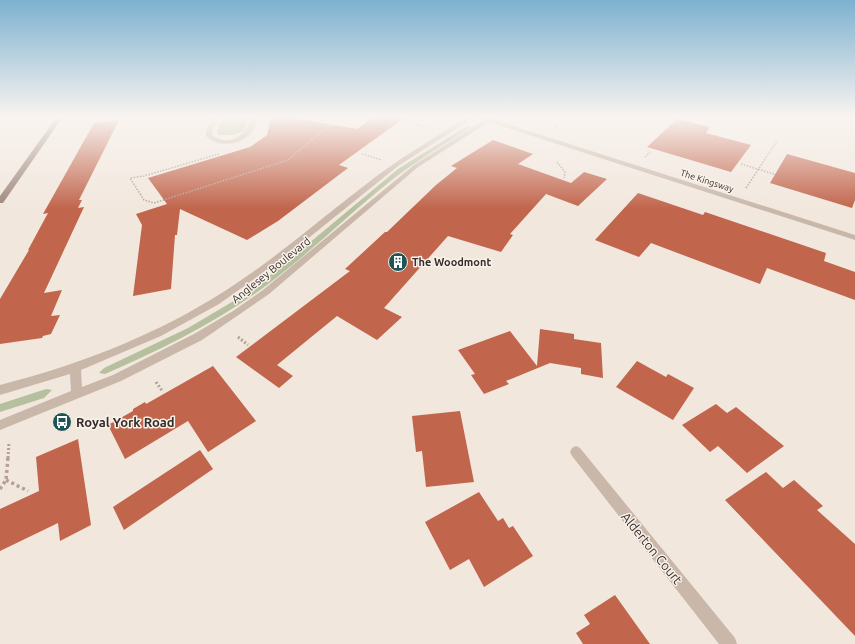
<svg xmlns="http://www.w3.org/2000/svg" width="855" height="644" viewBox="0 0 855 644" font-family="Ubuntu,sans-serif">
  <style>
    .green { fill: #b6c09e }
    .building { fill: #c1654c }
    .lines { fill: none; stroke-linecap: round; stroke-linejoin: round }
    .path-far2 { stroke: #b5a194; stroke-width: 1.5; stroke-dasharray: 1.5 1.5; stroke-linecap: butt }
    .path-far1 { stroke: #b5a194; stroke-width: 3; stroke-dasharray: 2 2; stroke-linecap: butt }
    .path { stroke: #b5a194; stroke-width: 3.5; stroke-dasharray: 3 3; stroke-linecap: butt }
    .minor { fill: #c9b7aa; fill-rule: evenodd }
    .tertiary { fill: #c9b7aa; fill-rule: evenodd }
    .secondary { fill: #9d867b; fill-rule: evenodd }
    .labels { text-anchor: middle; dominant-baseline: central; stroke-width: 3; stroke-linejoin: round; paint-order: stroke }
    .far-street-label { font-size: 9px; fill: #372d29; stroke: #f9f2ea }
    .poi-label { font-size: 11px; font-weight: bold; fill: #372d29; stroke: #f9f2ea; text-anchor: start }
    .street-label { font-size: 11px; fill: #372d29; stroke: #f9f2ea }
    .near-poi-label { font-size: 13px; font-weight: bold; fill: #372d29; stroke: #f9f2ea; text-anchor: start }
    .near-street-label { font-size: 13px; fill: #372d29; stroke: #f9f2ea }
  </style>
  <rect width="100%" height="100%" fill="#f1e7dd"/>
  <!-- green -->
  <path class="green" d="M 223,118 L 248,118 L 244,131 L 233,135 L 219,135 L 217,132 Z
    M 467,126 L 472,127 C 445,144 418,160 393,179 C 350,213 311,252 267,285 C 217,322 162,349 105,374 L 99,373 L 104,368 L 188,328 L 237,299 L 272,274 L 398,169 Z
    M 46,389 L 52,390 L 44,398 L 0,412 L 0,404 Z"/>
  <!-- building -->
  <path class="building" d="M 271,118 L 293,118 L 357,129 L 372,118 L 404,118 L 339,165 L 348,168 L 278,221 L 247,240 L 180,209 L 177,235 L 175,235 L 171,289 L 133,296 L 142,225 L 136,214 L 167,204 L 148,178 L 250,147 L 267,135 Z
    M 677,119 L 710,127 L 706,133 L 751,145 L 731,172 L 647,147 Z
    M 119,120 L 79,200 L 82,200 L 78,208 L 84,207 L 44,293 L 62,290 L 51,316 L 60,315 L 51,334 L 43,336 L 42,338 L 0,344 L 0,299 L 29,250 L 28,250 L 48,213 L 43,214 L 94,123 Z
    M 493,140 L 533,154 L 518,164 L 571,183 L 584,172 L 607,179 L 578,206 L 546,194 L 510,234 L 513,235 L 501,252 L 448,236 L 384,308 L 402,317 L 377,340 L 337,316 L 277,365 L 293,376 L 279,388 L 236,357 L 350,271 L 345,269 L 385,232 L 387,232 L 436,185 L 457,168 L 451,166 Z
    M 787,154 L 855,173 L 855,200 L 852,208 L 770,183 Z
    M 638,193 L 703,215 L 705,212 L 826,253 L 824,261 L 855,272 L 855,300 L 767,268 L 760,284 L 651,243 L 639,257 L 595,240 Z
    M 540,329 L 574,334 L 574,339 L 601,343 L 603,378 L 581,374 L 581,368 L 550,363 L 506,381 L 509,384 L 484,394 L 471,375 L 475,374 L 458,350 L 510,331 L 537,366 Z
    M 637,361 L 666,377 L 668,374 L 694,388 L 673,420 L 616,387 Z
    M 213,366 L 256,421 L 208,452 L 188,421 L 125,459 L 108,425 L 133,411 L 133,409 L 145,402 L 146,404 Z
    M 716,404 L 727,413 L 736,407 L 784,446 L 747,473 L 718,446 L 710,452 L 682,425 Z
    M 460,411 L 474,482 L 426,487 L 422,451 L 416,452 L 412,416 Z
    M 78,439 L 91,525 L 60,541 L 58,523 L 0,551 L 0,509 L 39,491 L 36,457 Z
    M 200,450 L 213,469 L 124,530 L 113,507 Z
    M 766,472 L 783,488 L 794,480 L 823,506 L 817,510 L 855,544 L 855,636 L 725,500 Z
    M 479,492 L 498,521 L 503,518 L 509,528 L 513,526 L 533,556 L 484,587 L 469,559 L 450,570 L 425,522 Z
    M 615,595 L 650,644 L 583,644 L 576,633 L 590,624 L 584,615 Z"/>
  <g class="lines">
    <!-- path-far2 -->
    <path class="path-far2" d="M 411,123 L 428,128
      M 555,128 L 559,124
      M 219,154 L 144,176 L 130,178 L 144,200 L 154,203 L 288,160 L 338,118
      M 362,154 L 382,160
      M 645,157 L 651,151
      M 557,162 L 565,172 L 564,178
      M 741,164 L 774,174
      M 746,188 L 777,141"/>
    <!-- path-far1 -->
    <path class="path-far1" d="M 238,337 L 248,345
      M 156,382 L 163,392
      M 8,458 L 9,442"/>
    <!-- path -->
    <path class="path" d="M 6,480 L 28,491
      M 0,489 L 6,480 L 8,457"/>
    <!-- minor -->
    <path class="minor" d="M 213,118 L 219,118 L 212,131 L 212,135 C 230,148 245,135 252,118 L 258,118 C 256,124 254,131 249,135 C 239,146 216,147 206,136 L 206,131 Z
      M 576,446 L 580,448 L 735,638 L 737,644 L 719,644 L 572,456 L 570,452 L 572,448 Z"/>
    <!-- tertiary -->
    <path class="tertiary" d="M 465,118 L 473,118 L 398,166 L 285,257 L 219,304 L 161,336 L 81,370 L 82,387 L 113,375 L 194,334 L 233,311 L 263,290 L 414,165 L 484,120 L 483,118 L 495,118 L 494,120 L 855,235 L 855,240 L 489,122 L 418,167 L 269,294 L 202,340 L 121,381 L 0,430 L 0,420 L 71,391 L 70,374 L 0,395 L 0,385 C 74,366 146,339 212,299 C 270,264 320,219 374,178 C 403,156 435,138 465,118 Z"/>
    <!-- secondary -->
    <path class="secondary" d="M 56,118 L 62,118 L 3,203 L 0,203 L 0,196 Z"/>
  </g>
  <!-- sky -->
  <linearGradient id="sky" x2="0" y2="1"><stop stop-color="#7db1d0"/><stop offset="0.56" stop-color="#f9f4f0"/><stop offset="1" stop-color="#f9f4f0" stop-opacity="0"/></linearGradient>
  <rect width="855" height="209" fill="url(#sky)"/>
  <!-- icons -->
  <defs>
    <symbol id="building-disc" viewBox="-11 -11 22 22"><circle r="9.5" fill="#205557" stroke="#f9f2ea"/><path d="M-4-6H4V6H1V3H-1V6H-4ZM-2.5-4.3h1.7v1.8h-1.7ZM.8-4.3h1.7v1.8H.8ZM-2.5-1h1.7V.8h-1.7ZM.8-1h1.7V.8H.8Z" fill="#fff"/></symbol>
    <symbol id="bus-disc" viewBox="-11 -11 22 22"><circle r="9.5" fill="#205557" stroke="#f9f2ea"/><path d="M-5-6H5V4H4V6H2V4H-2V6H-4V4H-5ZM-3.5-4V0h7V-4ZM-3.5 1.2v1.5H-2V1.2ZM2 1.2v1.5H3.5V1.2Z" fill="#fff"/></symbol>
  </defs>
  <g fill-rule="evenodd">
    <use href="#building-disc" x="387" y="251" width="22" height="22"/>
    <use href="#bus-disc" x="51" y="411" width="22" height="22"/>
  </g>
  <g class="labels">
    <!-- far-street labels -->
    <g class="far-street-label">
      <text transform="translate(707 181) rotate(18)">The Kingsway</text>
    </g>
    <!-- poi labels -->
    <g class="poi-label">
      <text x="412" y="262">The Woodmont</text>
    </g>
    <!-- street labels -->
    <g class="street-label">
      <text transform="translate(271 270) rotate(-39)">Anglesey Boulevard</text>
    </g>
    <!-- near-poi labels -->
    <g class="near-poi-label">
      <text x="76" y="422">Royal York Road</text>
    </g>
    <!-- near-street labels -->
    <g class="near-street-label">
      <text transform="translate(652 548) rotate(51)">Alderton Court</text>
    </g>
  </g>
</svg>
